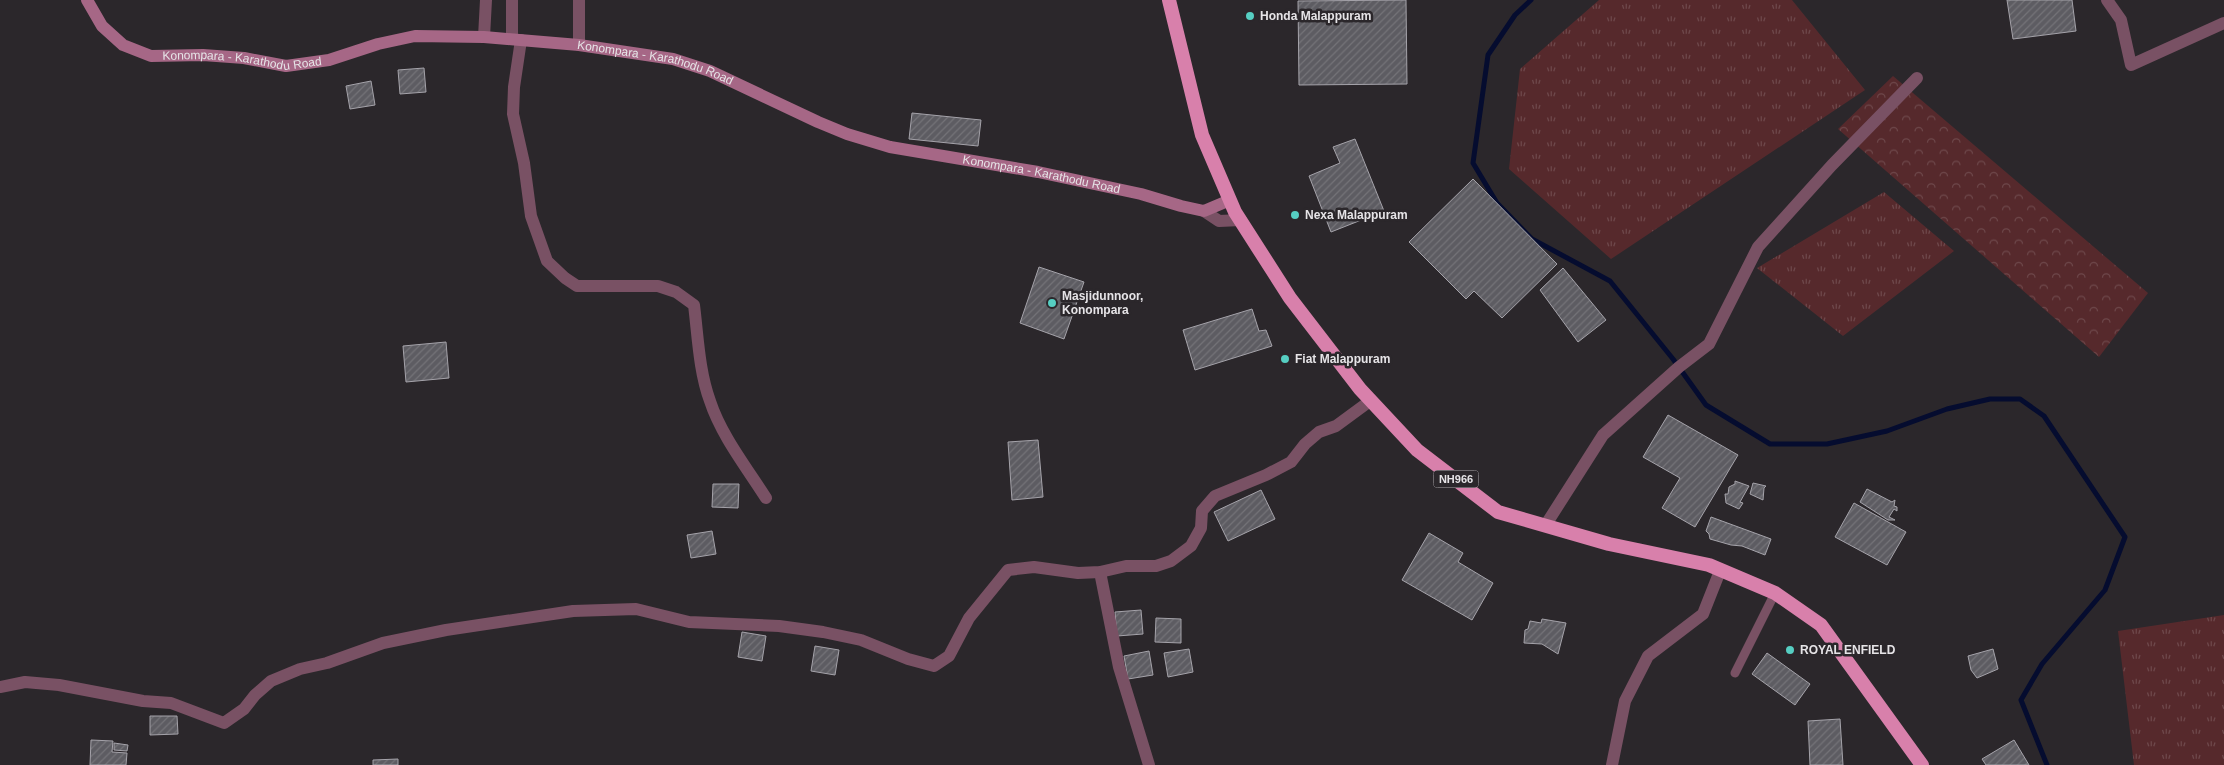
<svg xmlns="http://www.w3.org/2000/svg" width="2224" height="765" viewBox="0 0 2224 765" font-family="Helvetica,sans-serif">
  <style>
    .grass { fill: url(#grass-tufts) }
    .forest { fill: url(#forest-crowns) }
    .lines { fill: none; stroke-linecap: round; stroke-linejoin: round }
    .stream { stroke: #050c2f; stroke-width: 5 }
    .building { fill: url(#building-hatch); stroke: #a5a3aa }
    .service { stroke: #795164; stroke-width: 9 }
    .minor { stroke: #795164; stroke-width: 12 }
    .secondary { stroke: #a66786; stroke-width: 12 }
    .trunk { stroke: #d880ab; stroke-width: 14 }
    .poi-dot { fill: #56cec2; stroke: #2b272b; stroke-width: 2 }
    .labels { text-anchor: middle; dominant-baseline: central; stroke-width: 5; stroke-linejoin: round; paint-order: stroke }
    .shield { fill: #2b272b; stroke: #aeabaf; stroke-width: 1 }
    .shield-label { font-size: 11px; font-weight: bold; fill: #e6e4e7 }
    .poi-label { font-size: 12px; font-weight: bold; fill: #e6e4e7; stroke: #2b272b; text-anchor: start }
    .street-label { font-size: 12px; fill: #e6e4e7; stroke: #2b272b }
  </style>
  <defs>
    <pattern id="grass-tufts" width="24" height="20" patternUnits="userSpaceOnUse" patternTransform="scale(1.25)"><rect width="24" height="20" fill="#56292c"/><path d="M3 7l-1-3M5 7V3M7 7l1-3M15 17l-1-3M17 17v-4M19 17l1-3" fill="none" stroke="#6e484b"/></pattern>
    <pattern id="forest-crowns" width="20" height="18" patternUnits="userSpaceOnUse" patternTransform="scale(1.25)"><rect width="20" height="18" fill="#56292c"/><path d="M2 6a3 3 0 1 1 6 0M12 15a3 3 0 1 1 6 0" fill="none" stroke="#6e484b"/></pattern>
    <pattern id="building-hatch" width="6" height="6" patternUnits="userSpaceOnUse" patternTransform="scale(1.25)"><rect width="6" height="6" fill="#5d5c62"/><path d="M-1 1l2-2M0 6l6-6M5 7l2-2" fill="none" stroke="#747378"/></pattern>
  </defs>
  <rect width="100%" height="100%" fill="#2b272b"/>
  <!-- grass -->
  <path class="grass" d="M 1599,0 L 1792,0 L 1865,90 L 1611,259 L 1509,169 L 1520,69 Z
    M 1884,192 L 1954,251 L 1843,336 L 1757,268 Z
    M 2224,615 L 2224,765 L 2134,765 L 2118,631 Z"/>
  <!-- forest -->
  <path class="forest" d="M 1893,76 L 2148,293 L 2099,357 L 1838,129 Z"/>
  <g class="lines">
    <!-- stream -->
    <path class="stream" d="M 1531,0 L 1515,15 L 1488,55 L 1473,163 L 1497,203 L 1532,239 L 1610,281 L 1673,359 L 1706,405 L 1770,444 L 1827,444 L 1887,431 L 1947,409 L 1990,399 L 2020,399 L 2044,416 L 2125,537 L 2105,590 L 2042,664 L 2021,700 L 2047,765"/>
  </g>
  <!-- building -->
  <path class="building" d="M 1406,0 L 1407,84 L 1299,85 L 1298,1 Z
    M 2007,0 L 2072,0 L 2076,31 L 2013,39 Z
    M 424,68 L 426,92 L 400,94 L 398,70 Z
    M 371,81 L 375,105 L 350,109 L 346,86 Z
    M 912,113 L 981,120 L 978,146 L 909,139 Z
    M 1355,139 L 1384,211 L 1331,232 L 1309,176 L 1340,163 L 1333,147 Z
    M 1473,179 L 1557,264 L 1502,318 L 1474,291 L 1466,299 L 1409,242 Z
    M 1039,267 L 1084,282 L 1064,339 L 1020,323 Z
    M 1563,268 L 1606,320 L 1578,342 L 1540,290 Z
    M 1252,309 L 1259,331 L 1266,330 L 1272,346 L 1195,370 L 1183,330 Z
    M 446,342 L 449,378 L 406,382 L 403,346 Z
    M 1668,415 L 1738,455 L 1695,527 L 1662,508 L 1680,478 L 1643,457 Z
    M 1038,440 L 1043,497 L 1012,500 L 1008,442 Z
    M 1735,481 L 1749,486 L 1740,502 L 1743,503 L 1739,509 L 1726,503 L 1725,494 L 1728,494 L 1729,487 L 1735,484 Z
    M 1753,483 L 1766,486 L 1764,488 L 1763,500 L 1750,494 Z
    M 713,484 L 739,484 L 738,508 L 712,507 Z
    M 1867,489 L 1892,502 L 1895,500 L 1894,506 L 1897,507 L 1897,511 L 1894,509 L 1889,517 L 1895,520 L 1888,520 L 1860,502 Z
    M 1261,490 L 1275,519 L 1228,541 L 1214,512 Z
    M 1854,503 L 1906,532 L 1887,565 L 1835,537 Z
    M 1711,517 L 1771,539 L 1765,555 L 1742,546 L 1731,545 L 1710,539 L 1709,534 L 1706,531 Z
    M 712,531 L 716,554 L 691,558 L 687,535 Z
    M 1429,533 L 1463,553 L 1458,562 L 1493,583 L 1472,620 L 1402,580 Z
    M 1141,610 L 1143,634 L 1117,636 L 1115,612 Z
    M 1156,618 L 1181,619 L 1181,643 L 1155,642 Z
    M 1542,619 L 1566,623 L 1558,654 L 1542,644 L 1524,643 L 1525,630 L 1528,629 L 1530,621 L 1541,623 Z
    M 742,632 L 766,636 L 762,661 L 738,657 Z
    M 815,646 L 839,650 L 835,675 L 811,671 Z
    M 1189,649 L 1193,672 L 1168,677 L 1164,653 Z
    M 1993,649 L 1998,669 L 1977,678 L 1971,670 L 1968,656 Z
    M 1149,651 L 1153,675 L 1128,679 L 1124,656 Z
    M 1767,653 L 1810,684 L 1795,705 L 1752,674 Z
    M 150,716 L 177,716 L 178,734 L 150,735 Z
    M 1840,719 L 1843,765 L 1810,765 L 1808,721 Z
    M 91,740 L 113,741 L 112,752 L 127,753 L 126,765 L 90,765 Z
    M 2014,740 L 2029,765 L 1986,765 L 1982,759 Z
    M 114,743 L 128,745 L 127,751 L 114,750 Z
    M 398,759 L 398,765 L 373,765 L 373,760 Z"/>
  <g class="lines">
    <!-- service -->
    <path class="service" d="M 1735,673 L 1775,593"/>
    <!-- minor -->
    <path class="minor" d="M 2107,0 L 2121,20 L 2131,65 L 2224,23
      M 484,37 L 486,0
      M 512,39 L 512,0
      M 521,40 L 514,87 L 513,114 L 524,163 L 531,216 L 547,261 L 565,278 L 577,286 L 658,286 L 676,292 L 694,305 C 698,337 699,371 710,401 C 721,435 747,468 766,498
      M 579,45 L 579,0
      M 1204,211 L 1219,221 L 1241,220
      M 1545,526 L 1603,435 L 1679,367 L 1709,344 L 1758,247 L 1832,165 L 1917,78
      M 1100,572 L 1119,667 L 1149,765
      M 0,687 L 25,682 L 59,685 L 143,701 L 171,703 L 224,723 L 244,709 L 255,695 L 271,681 L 300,669 L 327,663 L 383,643 L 446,630 L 573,611 L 636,609 L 689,622 L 779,626 L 823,632 L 861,640 L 908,659 L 934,666 L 949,656 L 969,618 L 1008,570 L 1034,567 L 1078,573 L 1100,572 L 1126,566 L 1156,566 L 1171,561 L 1191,546 L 1201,528 L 1202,511 L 1215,496 L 1266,475 L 1291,462 L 1305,444 L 1319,432 L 1336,426 L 1370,401
      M 1612,765 L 1625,701 L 1648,656 L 1703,614 L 1720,571"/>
    <!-- secondary -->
    <path class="secondary" id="s1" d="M 87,0 L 102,26 L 123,45 L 151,56 L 203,55 L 244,58 L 286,66 L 329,60 L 378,44 L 415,36 L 484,37 L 579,45 L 673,59 L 710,71 L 818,122 L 847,134 L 890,147 L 1038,172 L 1141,194 L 1181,206 L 1204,211 L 1230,200"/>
    <!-- trunk -->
    <path class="trunk" d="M 1169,0 L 1202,135 L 1235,212 L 1290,298 L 1360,389 L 1417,450 L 1498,512 L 1609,544 L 1709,565 L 1775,593 L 1821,625 L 1922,765"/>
  </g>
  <!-- markers -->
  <g class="poi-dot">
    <circle cx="1250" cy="16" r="5"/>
    <circle cx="1295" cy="215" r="5"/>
    <circle cx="1052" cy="303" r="5"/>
    <circle cx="1285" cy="359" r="5"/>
    <circle cx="1790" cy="650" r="5"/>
  </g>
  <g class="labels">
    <!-- shield labels -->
    <rect class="shield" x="1433.5" y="470.5" width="45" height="17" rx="4"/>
    <g class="shield-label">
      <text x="1456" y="479">NH966</text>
    </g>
    <!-- poi labels -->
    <g class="poi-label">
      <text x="1260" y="16">Honda Malappuram</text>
      <text x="1305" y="215">Nexa Malappuram</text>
      <text x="1062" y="296">Masjidunnoor,<tspan x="1062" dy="14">Konompara</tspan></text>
      <text x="1295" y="359">Fiat Malappuram</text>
      <text x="1800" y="650">ROYAL ENFIELD</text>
    </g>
    <!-- street labels -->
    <g class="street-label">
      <text stroke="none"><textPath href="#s1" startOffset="180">Konompara - Karathodu Road</textPath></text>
      <text stroke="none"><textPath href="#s1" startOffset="600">Konompara - Karathodu Road</textPath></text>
      <text stroke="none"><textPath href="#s1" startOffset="1005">Konompara - Karathodu Road</textPath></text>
    </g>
  </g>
</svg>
